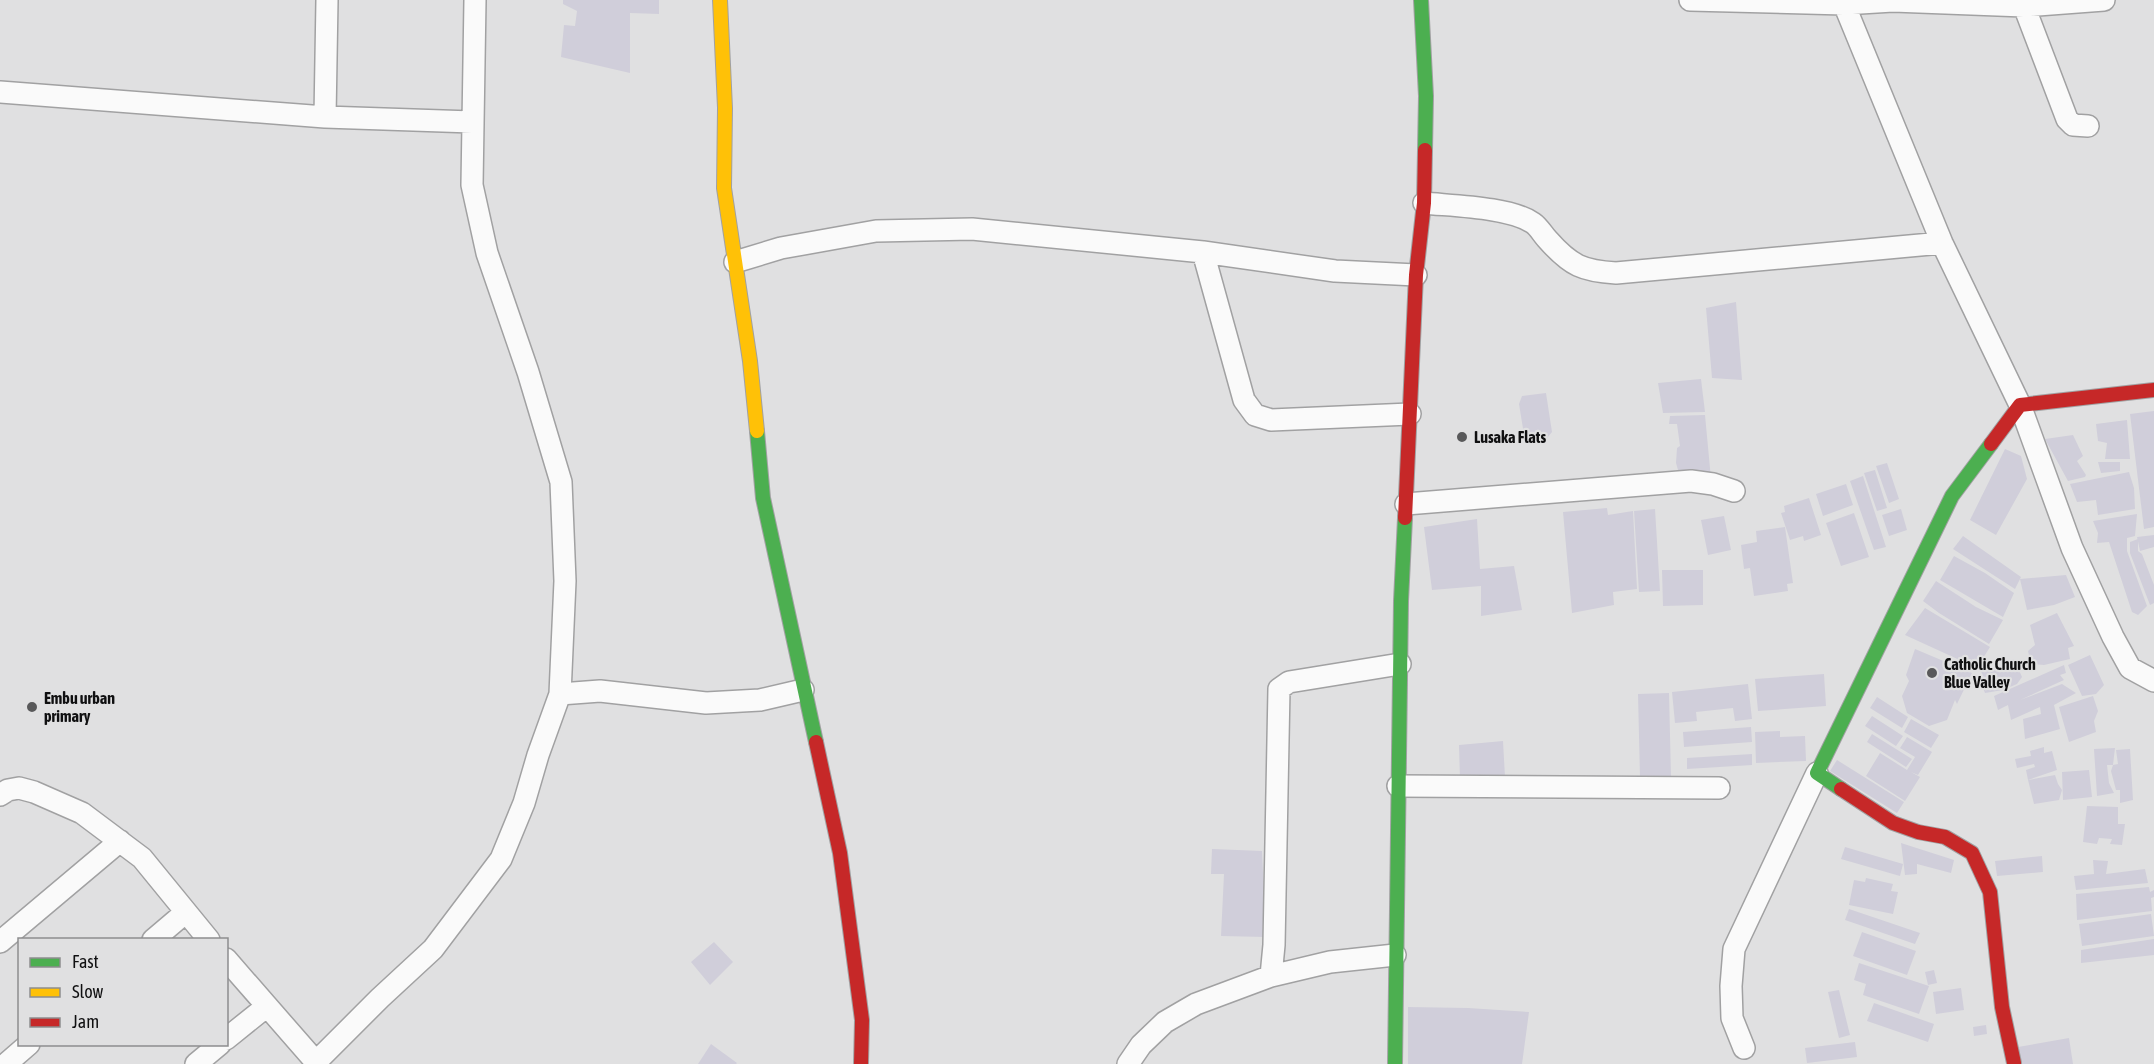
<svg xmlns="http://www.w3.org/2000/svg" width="2154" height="1064" viewBox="0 0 2154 1064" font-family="'Asap Condensed',sans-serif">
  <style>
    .building { fill: #d0ceda }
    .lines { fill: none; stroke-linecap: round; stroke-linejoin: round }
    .street-casing { stroke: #a1a1a2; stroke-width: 24 }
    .fast-casing { stroke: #a1a1a2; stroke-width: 16 }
    .slow-casing { stroke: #a1a1a2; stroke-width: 16 }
    .jam-casing { stroke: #a1a1a2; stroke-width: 16 }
    .street { stroke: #fafafa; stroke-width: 21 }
    .fast { stroke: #4caf50; stroke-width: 14 }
    .slow { stroke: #ffc107; stroke-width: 14 }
    .jam { stroke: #c62828; stroke-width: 14 }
    .poi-dot { fill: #59595a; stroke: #e0e0e1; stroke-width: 2 }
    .labels { text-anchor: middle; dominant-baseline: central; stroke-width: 4.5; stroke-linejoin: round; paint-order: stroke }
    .poi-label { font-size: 16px; font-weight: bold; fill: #101011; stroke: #e0e0e1; text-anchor: start }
  </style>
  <rect width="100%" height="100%" fill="#e0e0e1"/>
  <!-- building -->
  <path class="building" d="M 563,0 L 659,0 L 659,14 L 630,13 L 630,73 L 561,57 L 564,25 L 575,26 L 577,11 L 563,4 Z
    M 1736,302 L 1742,380 L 1712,378 L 1706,308 Z
    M 1701,379 L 1705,412 L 1663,413 L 1658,383 Z
    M 1546,393 L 1552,432 L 1543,443 L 1535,444 L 1525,441 L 1519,404 L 1522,396 Z
    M 2154,411 L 2154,527 L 2144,529 L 2130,414 Z
    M 1705,415 L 1711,479 L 1680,477 L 1676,463 L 1677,448 L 1680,446 L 1677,424 L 1669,424 L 1670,416 Z
    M 2127,420 L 2130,459 L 2105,459 L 2107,443 L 2098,441 L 2096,424 Z
    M 2073,435 L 2083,456 L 2077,461 L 2086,475 L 2085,477 L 2068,481 L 2045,439 Z
    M 2005,449 L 2021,456 L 2027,479 L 1996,535 L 1970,520 Z
    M 2098,462 L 2120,462 L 2120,471 L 2101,473 Z
    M 1887,463 L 1899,499 L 1889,503 L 1876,466 Z
    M 1875,470 L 1887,508 L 1877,511 L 1864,473 Z
    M 2129,472 L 2134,488 L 2135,509 L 2098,515 L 2096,500 L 2077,502 L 2070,484 Z
    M 1863,476 L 1886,547 L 1874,550 L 1850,481 Z
    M 1846,484 L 1853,505 L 1823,516 L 1816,494 Z
    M 1809,498 L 1821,535 L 1804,541 L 1803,536 L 1790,540 L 1781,513 L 1785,512 L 1784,506 Z
    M 1607,508 L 1608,515 L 1633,511 L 1637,589 L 1613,592 L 1614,605 L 1572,613 L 1563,512 Z
    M 1655,509 L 1660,591 L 1639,592 L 1634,511 Z
    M 1901,509 L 1907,530 L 1889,536 L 1882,515 Z
    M 1854,513 L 1869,557 L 1841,566 L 1826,523 Z
    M 2137,514 L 2135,536 L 2127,538 L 2127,551 L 2147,606 L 2138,615 L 2132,612 L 2109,542 L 2097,543 L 2098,533 L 2093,521 Z
    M 1724,516 L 1731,550 L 1708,555 L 1701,520 Z
    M 1477,519 L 1480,569 L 1514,566 L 1522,610 L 1481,616 L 1481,586 L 1432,590 L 1424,527 Z
    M 1785,527 L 1793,583 L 1787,584 L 1788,591 L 1754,596 L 1750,568 L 1744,569 L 1741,545 L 1757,542 L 1756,531 Z
    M 2154,535 L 2154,547 L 2140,551 L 2137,537 Z
    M 1963,536 L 2021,577 L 2015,589 L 1953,549 Z
    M 2138,539 L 2138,551 L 2142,554 L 2154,585 L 2154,603 L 2150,605 L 2130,553 L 2130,542 Z
    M 1954,556 L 1985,573 L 2014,593 L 2003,617 L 1940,580 Z
    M 1662,570 L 1703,570 L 1703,605 L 1663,606 Z
    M 2066,575 L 2075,597 L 2054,605 L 2027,610 L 2020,579 Z
    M 1936,581 L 1976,607 L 2003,620 L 1989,644 L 1939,613 L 1923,601 Z
    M 1925,608 L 1990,647 L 1977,668 L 1905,635 Z
    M 2057,613 L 2074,646 L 2068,648 L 2070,659 L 2044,665 L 2031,664 L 2028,651 L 2035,645 L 2030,625 Z
    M 1915,649 L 1972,673 L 1957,704 L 1955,700 L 1947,720 L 1929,726 L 1907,713 L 1902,696 L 1909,681 L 1906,675 Z
    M 2090,655 L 2104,685 L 2096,694 L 2082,696 L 2068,665 Z
    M 2014,659 L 2022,677 L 2017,684 L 2003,690 L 1985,693 L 1981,683 L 1986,681 L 1981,672 Z
    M 2064,665 L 2066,673 L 2060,675 L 2064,680 L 2020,700 L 2062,684 L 2076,693 L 2054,705 L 2060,729 L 2025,739 L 2023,719 L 2041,714 L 2040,707 L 2011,720 L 2008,705 L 1998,710 L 1994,696 Z
    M 1824,674 L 1826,706 L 1758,711 L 1755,679 Z
    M 1748,684 L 1752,719 L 1735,721 L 1733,708 L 1696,712 L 1697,721 L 1675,723 L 1672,692 Z
    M 1669,693 L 1671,777 L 1640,777 L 1638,694 Z
    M 2093,696 L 2098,711 L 2094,721 L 2096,732 L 2069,742 L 2059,707 Z
    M 1877,697 L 1908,717 L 1902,728 L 1870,708 Z
    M 1872,716 L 1903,736 L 1896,746 L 1865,726 Z
    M 1911,719 L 1939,735 L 1931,748 L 1904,732 Z
    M 1751,727 L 1752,742 L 1684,747 L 1683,732 Z
    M 1780,731 L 1780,737 L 1805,736 L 1806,761 L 1756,763 L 1755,732 Z
    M 1872,734 L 1912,759 L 1906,767 L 1867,742 Z
    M 1907,737 L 1932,752 L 1918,775 L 1911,772 L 1920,777 L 1905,801 L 1866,776 L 1880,753 L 1907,770 L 1915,757 L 1900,748 Z
    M 1503,741 L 1505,777 L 1460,779 L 1459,745 Z
    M 2044,747 L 2044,753 L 2052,751 L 2057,770 L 2028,780 L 2055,775 L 2058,784 L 2062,790 L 2059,800 L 2034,804 L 2028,780 L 2026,770 L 2035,767 L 2034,764 L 2017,768 L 2015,759 L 2031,756 L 2030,751 Z
    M 2115,748 L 2113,765 L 2107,765 L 2109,783 L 2114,793 L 2097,796 L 2094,749 Z
    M 2130,749 L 2133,800 L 2120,803 L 2120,790 L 2116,790 L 2111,771 L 2113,765 L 2118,764 L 2116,750 Z
    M 1752,754 L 1752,765 L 1687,769 L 1687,758 Z
    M 1837,760 L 1904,802 L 1897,813 L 1830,771 Z
    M 2089,770 L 2092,797 L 2063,800 L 2062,772 Z
    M 2087,806 L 2118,807 L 2118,824 L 2125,824 L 2122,845 L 2110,844 L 2112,839 L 2099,838 L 2097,844 L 2083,842 Z
    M 1901,843 L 1954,860 L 1951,873 L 1917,864 L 1917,874 L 1905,875 Z
    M 1845,847 L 1903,864 L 1900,876 L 1841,859 Z
    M 1212,849 L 1262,851 L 1266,937 L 1221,936 L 1224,874 L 1211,874 Z
    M 2042,856 L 2043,872 L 1997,876 L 1995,861 Z
    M 2093,860 L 2108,861 L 2106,874 L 2145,869 L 2148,883 L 2076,890 L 2074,876 L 2094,874 Z
    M 1866,878 L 1893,884 L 1891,891 L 1898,892 L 1893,914 L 1849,905 L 1854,880 L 1865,882 Z
    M 2149,887 L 2150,892 L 2154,890 L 2154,897 L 2151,898 L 2152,911 L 2077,920 L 2076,894 Z
    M 1849,909 L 1920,933 L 1915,944 L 1845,920 Z
    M 2151,914 L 2154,936 L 2082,946 L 2079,924 Z
    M 1862,932 L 1916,951 L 1907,975 L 1853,956 Z
    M 2154,939 L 2154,955 L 2081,963 L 2081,950 Z
    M 714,942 L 733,962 L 710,985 L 691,962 Z
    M 1859,963 L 1929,986 L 1919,1014 L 1863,995 L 1866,984 L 1854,980 Z
    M 1934,970 L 1937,983 L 1928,985 L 1925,972 Z
    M 1961,988 L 1964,1010 L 1936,1014 L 1933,992 Z
    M 1839,990 L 1850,1035 L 1839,1038 L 1828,992 Z
    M 1874,1003 L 1934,1024 L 1928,1042 L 1867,1021 Z
    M 1408,1007 L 1468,1008 L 1529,1012 L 1522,1064 L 1408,1064 Z
    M 1986,1025 L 1987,1034 L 1974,1036 L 1973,1027 Z
    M 2069,1038 L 2073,1064 L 2020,1064 L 2018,1047 Z
    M 1855,1042 L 1857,1057 L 1807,1063 L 1805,1048 Z
    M 711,1044 L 737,1063 L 736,1064 L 698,1064 Z"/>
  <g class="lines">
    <defs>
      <path id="street" d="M 327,0 L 325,117 L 472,122
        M 475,0 L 472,185 L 487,253 L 528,372 L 561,482 L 565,581 L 560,694
        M 1690,0 L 1844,4 L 1893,1 L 2024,6 L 2104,0
        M 1844,4 L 1942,243 L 2020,405 L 2072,548 L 2113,637 L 2130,668 L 2154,681
        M 2024,6 L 2067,119 L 2073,125 L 2088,126
        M 0,92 L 325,117
        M 1424,203 C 1453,206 1510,207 1533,223 C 1539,227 1543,235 1548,240 C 1571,266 1583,271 1616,273 L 1942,243
        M 1203,252 L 1244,400 L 1255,415 L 1271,420 L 1410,414
        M 735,262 L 781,248 L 876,231 L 972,229 L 1203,252 L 1335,271 L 1416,275
        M 1406,504 L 1691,481 L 1713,484 L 1734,491
        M 1398,786 L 1719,788
        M 0,795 L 8,790 L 19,788 L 34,792 L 82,813 L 142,858 L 209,940
        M 153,940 L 186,912
        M 0,942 L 120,841
        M 226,959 L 315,1061
        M 1271,976 L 1274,945 L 1279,689 L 1289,682 L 1400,664
        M 226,1039 L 267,1006
        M 1744,1048 L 1732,1018 L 1731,986 L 1734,949 L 1817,773
        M 6,1064 L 29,1044
        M 196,1064 L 220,1044
        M 314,1064 L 380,998 L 433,949 L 501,859 L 524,803 L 538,755 L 560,694 L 600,691 L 706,703 L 760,700 L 803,690
        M 1128,1064 L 1141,1045 L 1165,1022 L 1196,1004 L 1271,976 L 1330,962 L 1395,955"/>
      <path id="fast" d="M 1421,0 L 1426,96 L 1425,150
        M 757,431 L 763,498 L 816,742
        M 1841,789 L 1817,773 L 1952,496 L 1991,444
        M 1395,1064 L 1401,601 L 1405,518"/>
      <path id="slow" d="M 720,0 L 725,108 L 724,188 L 750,361 L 757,431"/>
      <path id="jam" d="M 1991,444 L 2020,405 L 2154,390
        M 1405,518 L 1416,275 L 1424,203 L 1425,150
        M 816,742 L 840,853 L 862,1020 L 861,1064
        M 1841,789 L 1893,823 L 1918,832 L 1945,837 L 1972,853 L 1990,892 L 2002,1007 L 2014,1063"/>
    </defs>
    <!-- street casing -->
    <use href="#street" class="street-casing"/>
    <!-- fast casing -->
    <use href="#fast" class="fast-casing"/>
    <!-- slow casing -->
    <use href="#slow" class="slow-casing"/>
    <!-- jam casing -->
    <use href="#jam" class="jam-casing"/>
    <!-- street -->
    <use href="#street" class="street"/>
    <!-- fast -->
    <use href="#fast" class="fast"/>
    <!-- slow -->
    <use href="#slow" class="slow"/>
    <!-- jam -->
    <use href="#jam" class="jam"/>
  </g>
  <!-- markers -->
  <g class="poi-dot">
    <circle cx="1462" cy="437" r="6"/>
    <circle cx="1932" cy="673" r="6"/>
    <circle cx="32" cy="707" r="6"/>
  </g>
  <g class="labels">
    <!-- poi labels -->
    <g class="poi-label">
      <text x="1474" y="437">Lusaka Flats</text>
      <text x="1944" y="664">Catholic Church<tspan x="1944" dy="18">Blue Valley</tspan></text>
      <text x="44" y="698">Embu urban<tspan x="44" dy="18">primary</tspan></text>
    </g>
  </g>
  <!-- legend -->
  <rect x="18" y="938" width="210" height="108" fill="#e0e0e1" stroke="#8d8d8e" stroke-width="1.5"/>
  <rect x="30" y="958" width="30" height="9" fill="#4caf50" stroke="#8d8d8e" stroke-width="1.5"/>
  <text x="72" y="968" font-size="18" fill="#101011">Fast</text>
  <rect x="30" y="988" width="30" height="9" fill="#ffc107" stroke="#8d8d8e" stroke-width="1.5"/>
  <text x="72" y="998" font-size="18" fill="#101011">Slow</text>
  <rect x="30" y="1018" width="30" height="9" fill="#c62828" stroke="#8d8d8e" stroke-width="1.5"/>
  <text x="72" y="1028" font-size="18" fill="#101011">Jam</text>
</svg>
